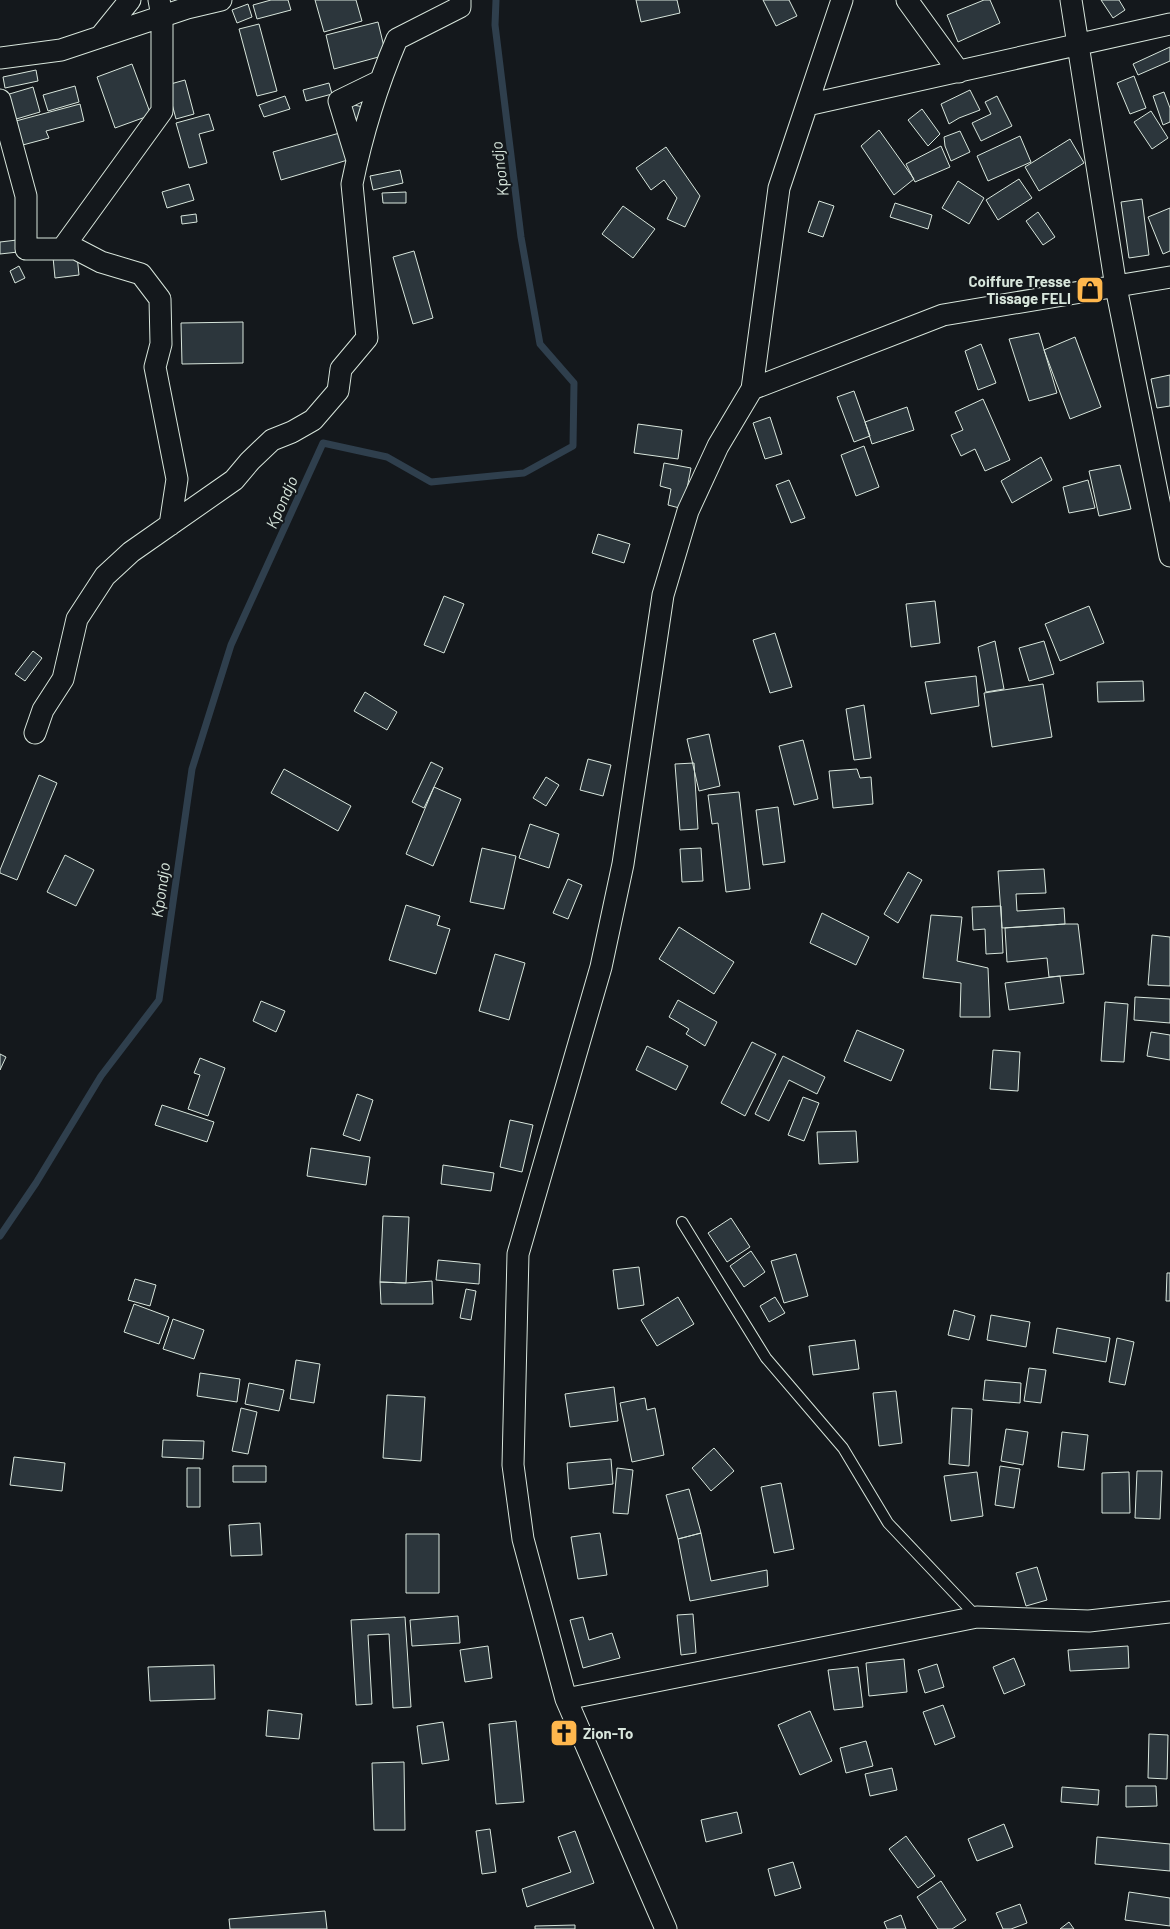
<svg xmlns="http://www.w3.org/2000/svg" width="1170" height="1929" viewBox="0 0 1170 1929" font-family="Barlow,sans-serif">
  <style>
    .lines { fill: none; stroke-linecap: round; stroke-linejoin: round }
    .stream { stroke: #2f3f4d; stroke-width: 7 }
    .building { fill: #2c363c; stroke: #d8e6dc }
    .lane-casing { stroke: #d8e6dc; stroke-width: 12 }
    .street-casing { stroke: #d8e6dc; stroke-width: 23 }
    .lane { stroke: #14181c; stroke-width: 10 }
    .street { stroke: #14181c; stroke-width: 21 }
    .labels { text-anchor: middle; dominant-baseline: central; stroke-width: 4; stroke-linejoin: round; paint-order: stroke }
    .poi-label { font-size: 15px; font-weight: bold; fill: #d8e6dc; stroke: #14181c; text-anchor: end }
    .water-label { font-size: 16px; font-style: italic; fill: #d8e6dc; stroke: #14181c }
  </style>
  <rect width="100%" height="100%" fill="#14181c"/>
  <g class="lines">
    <!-- stream -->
    <path class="stream" d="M 0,1236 L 36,1183 L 101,1076 L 159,1000 L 192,769 L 231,645 L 323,443 L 387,457 L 431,482 L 524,473 L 573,446 L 574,383 L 540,344 L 521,237 L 495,25 L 496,0"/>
  </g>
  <!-- building -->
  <path class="building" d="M 271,0 L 288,0 L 291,10 L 257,19 L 253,5 Z
    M 315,0 L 356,0 L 362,21 L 324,32 Z
    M 636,0 L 677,0 L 680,13 L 641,22 Z
    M 763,0 L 789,0 L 797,16 L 776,26 Z
    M 984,0 L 990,0 L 1000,23 L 958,42 L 947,15 Z
    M 1101,0 L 1119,0 L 1125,10 L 1113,18 Z
    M 248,4 L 252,17 L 237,23 L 232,10 Z
    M 378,22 L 386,55 L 334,69 L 326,35 Z
    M 259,24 L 277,91 L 257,96 L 239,29 Z
    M 1170,47 L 1170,61 L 1138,75 L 1133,64 Z
    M 132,64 L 151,115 L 115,128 L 97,77 Z
    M 36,70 L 38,81 L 5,88 L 3,77 Z
    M 1134,76 L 1146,108 L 1130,114 L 1117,83 Z
    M 185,80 L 194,114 L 176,119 L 167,85 Z
    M 329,83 L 332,94 L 306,101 L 303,90 Z
    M 75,86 L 79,102 L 48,111 L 43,95 Z
    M 33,87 L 40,112 L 13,120 L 6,95 Z
    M 970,90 L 980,110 L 959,118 L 949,124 L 941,104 Z
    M 1164,92 L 1170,108 L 1170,122 L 1163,125 L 1153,96 Z
    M 285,96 L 290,109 L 264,117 L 259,105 Z
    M 997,96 L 1012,126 L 981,141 L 972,123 L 991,114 L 985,102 Z
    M 80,104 L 84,121 L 46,131 L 49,138 L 19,146 L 12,122 Z
    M 354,105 L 363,107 L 360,122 L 356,122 L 351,107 Z
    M 922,109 L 940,134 L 928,146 L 908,120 Z
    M 1151,111 L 1168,138 L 1152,149 L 1134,122 Z
    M 209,114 L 214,130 L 199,134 L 207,163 L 189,168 L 176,123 Z
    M 879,130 L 914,179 L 894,195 L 861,146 Z
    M 960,131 L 970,152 L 951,161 L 945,146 L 944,137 Z
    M 343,132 L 351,159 L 281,180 L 273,152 Z
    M 1020,136 L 1031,162 L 988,181 L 977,156 Z
    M 1070,139 L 1084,163 L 1039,191 L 1025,167 Z
    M 941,146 L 950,167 L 915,182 L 906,164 Z
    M 666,147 L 700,196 L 685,227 L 667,219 L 677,198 L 664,180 L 651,190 L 636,168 Z
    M 400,170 L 403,183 L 373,190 L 370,176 Z
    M 1019,179 L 1032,198 L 998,220 L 986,200 Z
    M 958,181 L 984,198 L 969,224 L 942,208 Z
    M 189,184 L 194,200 L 167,208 L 162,192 Z
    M 406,192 L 406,203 L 383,203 L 382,193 Z
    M 1142,199 L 1149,255 L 1129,258 L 1121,202 Z
    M 819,201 L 834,206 L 823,237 L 808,232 Z
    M 895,203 L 932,215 L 928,229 L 890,217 Z
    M 623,206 L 655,229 L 633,258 L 602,234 Z
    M 1170,208 L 1170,251 L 1163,254 L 1148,217 Z
    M 1038,212 L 1055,237 L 1043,245 L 1026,221 Z
    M 196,214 L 197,222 L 182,224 L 181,216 Z
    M 17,240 L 18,252 L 0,254 L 0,242 Z
    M 414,251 L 433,318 L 413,324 L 393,257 Z
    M 77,255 L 79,275 L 55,278 L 53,257 Z
    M 19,266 L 25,278 L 15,283 L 10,271 Z
    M 243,322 L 243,363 L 182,364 L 181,323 Z
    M 1039,333 L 1057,393 L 1029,401 L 1009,339 Z
    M 1075,337 L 1101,407 L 1070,419 L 1044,350 Z
    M 981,344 L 996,383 L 978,390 L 965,351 Z
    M 1170,375 L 1170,406 L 1157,408 L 1151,379 Z
    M 854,391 L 870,436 L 854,442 L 837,397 Z
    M 983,399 L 1010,460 L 985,471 L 975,449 L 961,456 L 951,435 L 963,430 L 955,412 Z
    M 907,407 L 914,430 L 872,444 L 865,422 Z
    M 770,417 L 782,454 L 765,459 L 753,423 Z
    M 638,424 L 682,430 L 678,459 L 634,453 Z
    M 864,446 L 879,487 L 856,496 L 841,455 Z
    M 1041,457 L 1052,480 L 1012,503 L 1001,481 Z
    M 664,463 L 691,468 L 683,509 L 668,505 L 671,489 L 660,486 Z
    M 1120,465 L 1131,509 L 1099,516 L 1089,471 Z
    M 789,480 L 805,518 L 791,523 L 776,485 Z
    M 1088,480 L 1095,508 L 1069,513 L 1063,487 Z
    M 598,534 L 630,544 L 624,563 L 592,553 Z
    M 444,596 L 464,604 L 444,653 L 424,645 Z
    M 935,601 L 940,643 L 911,647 L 906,604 Z
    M 1089,606 L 1104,643 L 1060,661 L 1045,624 Z
    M 775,633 L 792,687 L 770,693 L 753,640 Z
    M 995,641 L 1004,689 L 986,692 L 978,647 Z
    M 1044,641 L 1054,674 L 1029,681 L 1019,648 Z
    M 33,651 L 42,658 L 25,681 L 15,674 Z
    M 976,676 L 979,706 L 931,714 L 925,682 Z
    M 1143,681 L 1144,701 L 1098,702 L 1097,682 Z
    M 1043,684 L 1052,737 L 992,747 L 984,693 Z
    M 365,692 L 397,712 L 387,730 L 354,711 Z
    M 864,705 L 871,758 L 854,760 L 846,709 Z
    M 709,734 L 720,786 L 699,791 L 687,739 Z
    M 803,740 L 818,799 L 794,805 L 779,746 Z
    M 588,759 L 611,765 L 603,796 L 580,790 Z
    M 431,762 L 443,768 L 424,808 L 412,802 Z
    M 694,763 L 698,829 L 680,830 L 675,764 Z
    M 284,769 L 351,806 L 338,831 L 271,793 Z
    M 857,769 L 860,778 L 871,777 L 873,804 L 833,808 L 829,771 Z
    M 39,775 L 57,783 L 17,880 L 0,873 L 0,870 Z
    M 546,777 L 559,785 L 546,806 L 533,798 Z
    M 434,787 L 461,799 L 433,866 L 406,854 Z
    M 739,792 L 750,889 L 726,892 L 718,823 L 712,824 L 708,795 Z
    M 778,807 L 785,862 L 763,865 L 756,810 Z
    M 530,824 L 559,834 L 549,868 L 519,858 Z
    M 482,848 L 516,856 L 504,909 L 470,902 Z
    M 701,848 L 703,881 L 682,882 L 680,849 Z
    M 65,855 L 94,870 L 76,906 L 47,892 Z
    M 1044,869 L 1046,893 L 1016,894 L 1017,911 L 1064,908 L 1065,924 L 1002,928 L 998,871 Z
    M 908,872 L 922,880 L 898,923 L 884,914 Z
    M 568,879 L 582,885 L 568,919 L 553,913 Z
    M 406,905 L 440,916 L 437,925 L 450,929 L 436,974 L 389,960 Z
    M 1001,906 L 1003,953 L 986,954 L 985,929 L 973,930 L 972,907 Z
    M 822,913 L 869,937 L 856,965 L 810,943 Z
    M 931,915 L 962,917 L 957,961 L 988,968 L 990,1017 L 960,1017 L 961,983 L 923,978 Z
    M 1065,924 L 1078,924 L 1084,974 L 1049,977 L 1047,958 L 1007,962 L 1005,928 Z
    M 679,927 L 734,962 L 714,994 L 659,959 Z
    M 1152,935 L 1170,937 L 1170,986 L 1148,985 Z
    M 495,954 L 525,963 L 509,1020 L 479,1011 Z
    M 1060,976 L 1064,1003 L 1009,1010 L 1005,983 Z
    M 1135,997 L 1170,999 L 1170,1023 L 1134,1020 Z
    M 678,1000 L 717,1022 L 705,1046 L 686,1034 L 689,1029 L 669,1017 Z
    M 261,1001 L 285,1011 L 276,1032 L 253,1021 Z
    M 1105,1002 L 1128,1004 L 1124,1062 L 1101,1061 Z
    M 857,1030 L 904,1050 L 891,1081 L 844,1061 Z
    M 1151,1032 L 1170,1035 L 1170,1060 L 1147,1056 Z
    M 752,1042 L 776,1054 L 745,1116 L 721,1103 Z
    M 647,1046 L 688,1066 L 676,1090 L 636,1070 Z
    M 993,1050 L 1020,1052 L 1018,1091 L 990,1089 Z
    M 0,1054 L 6,1057 L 0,1070 Z
    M 783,1056 L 825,1077 L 817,1094 L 789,1080 L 769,1121 L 755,1114 Z
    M 200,1058 L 225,1068 L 208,1116 L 188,1109 L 200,1075 L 194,1073 Z
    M 357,1094 L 373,1100 L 360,1141 L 343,1135 Z
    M 803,1097 L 819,1103 L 804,1141 L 788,1135 Z
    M 162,1105 L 214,1122 L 207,1142 L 155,1125 Z
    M 510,1120 L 533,1125 L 522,1172 L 500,1167 Z
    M 856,1131 L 858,1162 L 819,1164 L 817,1132 Z
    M 311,1148 L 370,1157 L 366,1185 L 307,1176 Z
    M 443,1165 L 494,1173 L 491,1191 L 441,1184 Z
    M 383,1216 L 409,1217 L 406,1283 L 380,1282 Z
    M 731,1218 L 750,1247 L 727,1262 L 708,1233 Z
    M 751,1251 L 765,1272 L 744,1287 L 730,1266 Z
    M 796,1254 L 808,1296 L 784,1303 L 771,1261 Z
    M 438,1260 L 480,1264 L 479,1284 L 436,1280 Z
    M 639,1267 L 644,1305 L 618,1309 L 613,1270 Z
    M 1167,1273 L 1170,1273 L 1170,1301 L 1166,1301 Z
    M 135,1279 L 156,1285 L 150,1306 L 128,1300 Z
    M 432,1281 L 433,1304 L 381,1304 L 380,1282 L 406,1283 Z
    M 466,1289 L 476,1291 L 471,1320 L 460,1318 Z
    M 678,1297 L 694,1324 L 657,1346 L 641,1320 Z
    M 775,1297 L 785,1313 L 769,1322 L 760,1306 Z
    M 134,1304 L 169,1317 L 159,1344 L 124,1332 Z
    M 954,1310 L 975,1316 L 969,1340 L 948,1335 Z
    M 991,1315 L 1030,1322 L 1026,1347 L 987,1340 Z
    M 173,1319 L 204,1330 L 194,1359 L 163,1349 Z
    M 1057,1328 L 1110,1338 L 1106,1362 L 1053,1353 Z
    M 1117,1338 L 1134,1342 L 1125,1385 L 1109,1382 Z
    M 855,1340 L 859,1369 L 813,1375 L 809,1346 Z
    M 296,1360 L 320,1364 L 314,1403 L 290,1399 Z
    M 1029,1368 L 1046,1370 L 1041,1403 L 1024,1401 Z
    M 200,1373 L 240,1379 L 237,1402 L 197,1396 Z
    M 985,1380 L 1021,1383 L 1020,1403 L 983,1400 Z
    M 249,1383 L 284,1390 L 279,1411 L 245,1404 Z
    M 614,1387 L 618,1421 L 570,1427 L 565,1394 Z
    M 896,1391 L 902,1443 L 879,1446 L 873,1393 Z
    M 387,1395 L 425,1397 L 421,1461 L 383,1458 Z
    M 645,1398 L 647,1410 L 655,1408 L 664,1455 L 632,1462 L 620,1403 Z
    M 241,1408 L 257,1412 L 248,1454 L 232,1451 Z
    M 952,1408 L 972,1409 L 969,1466 L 949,1464 Z
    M 1006,1429 L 1028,1432 L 1023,1465 L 1001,1461 Z
    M 1062,1432 L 1088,1435 L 1084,1470 L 1058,1467 Z
    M 163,1440 L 204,1441 L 203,1459 L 162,1457 Z
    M 714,1448 L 734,1471 L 711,1491 L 692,1468 Z
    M 14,1457 L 65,1463 L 62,1491 L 10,1485 Z
    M 611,1459 L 613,1484 L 569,1489 L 567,1463 Z
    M 233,1466 L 266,1466 L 266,1482 L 233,1482 Z
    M 1000,1466 L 1020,1469 L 1014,1508 L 995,1505 Z
    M 187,1468 L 200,1468 L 200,1507 L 187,1507 Z
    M 617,1468 L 633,1470 L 628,1514 L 613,1513 Z
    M 1137,1471 L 1162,1471 L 1160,1519 L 1135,1518 Z
    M 977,1472 L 983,1516 L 951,1521 L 944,1476 Z
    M 1129,1472 L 1130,1513 L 1102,1513 L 1102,1473 Z
    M 781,1483 L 794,1549 L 774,1553 L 761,1487 Z
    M 689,1489 L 701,1533 L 678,1539 L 666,1495 Z
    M 260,1523 L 262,1555 L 231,1556 L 229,1525 Z
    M 600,1533 L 607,1575 L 578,1579 L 571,1537 Z
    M 701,1533 L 711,1581 L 767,1570 L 768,1586 L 690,1601 L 678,1539 Z
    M 406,1534 L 439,1534 L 439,1593 L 406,1593 Z
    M 1037,1567 L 1047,1600 L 1026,1606 L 1016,1573 Z
    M 693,1614 L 696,1653 L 681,1655 L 677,1615 Z
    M 458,1616 L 460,1643 L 412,1646 L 410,1620 Z
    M 405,1617 L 411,1707 L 393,1708 L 389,1634 L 368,1635 L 372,1704 L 356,1705 L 351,1620 Z
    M 583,1617 L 589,1640 L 612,1633 L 620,1658 L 583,1668 L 570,1620 Z
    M 488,1646 L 492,1678 L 465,1682 L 460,1650 Z
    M 1128,1646 L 1129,1668 L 1070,1671 L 1068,1650 Z
    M 1014,1658 L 1025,1685 L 1004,1694 L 993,1667 Z
    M 904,1659 L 907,1692 L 869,1696 L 866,1663 Z
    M 937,1664 L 944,1687 L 925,1693 L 918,1670 Z
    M 214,1665 L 215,1699 L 150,1701 L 148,1667 Z
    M 858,1667 L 863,1707 L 834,1710 L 828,1670 Z
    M 943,1705 L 955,1737 L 935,1745 L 923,1712 Z
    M 268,1710 L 302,1714 L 299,1739 L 266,1736 Z
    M 810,1711 L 832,1761 L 800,1775 L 778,1725 Z
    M 516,1721 L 524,1802 L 496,1804 L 489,1724 Z
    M 443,1722 L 449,1760 L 422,1764 L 417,1726 Z
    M 1149,1734 L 1168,1735 L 1167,1779 L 1148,1778 Z
    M 866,1741 L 873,1766 L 846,1773 L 840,1748 Z
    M 404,1762 L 405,1830 L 374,1830 L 372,1763 Z
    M 892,1768 L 897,1790 L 870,1796 L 865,1774 Z
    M 1126,1786 L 1156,1786 L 1157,1806 L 1126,1807 Z
    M 1062,1787 L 1099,1790 L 1098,1805 L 1061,1802 Z
    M 737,1812 L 742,1833 L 706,1842 L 701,1820 Z
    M 1004,1824 L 1013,1847 L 977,1861 L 968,1839 Z
    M 490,1829 L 496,1872 L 482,1874 L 476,1831 Z
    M 575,1831 L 594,1883 L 527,1907 L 522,1889 L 571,1872 L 558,1837 Z
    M 906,1836 L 935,1876 L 918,1888 L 889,1849 Z
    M 1097,1837 L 1170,1844 L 1170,1871 L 1095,1864 Z
    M 793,1862 L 801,1888 L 775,1896 L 768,1869 Z
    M 941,1881 L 966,1920 L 952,1929 L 938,1929 L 917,1897 Z
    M 1129,1892 L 1170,1898 L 1170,1926 L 1125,1920 Z
    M 1020,1904 L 1027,1923 L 1011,1929 L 1003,1929 L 996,1913 Z
    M 325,1911 L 327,1929 L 230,1929 L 229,1919 Z
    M 901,1915 L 906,1929 L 887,1929 L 884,1922 Z
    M 1069,1922 L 1074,1929 L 1060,1929 Z
    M 575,1925 L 575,1929 L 535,1929 L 535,1926 Z"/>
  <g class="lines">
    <defs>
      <path id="lane" d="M 682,1222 L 766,1358 L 843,1448 L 888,1523 L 976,1616"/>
      <path id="street" d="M 907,0 L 959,72
        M 1071,0 L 1116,287 L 1170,556
        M 100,37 L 130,0
        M 0,58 L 61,50 L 187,8 L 221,0
        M 0,100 L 26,196 L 26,249 L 76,249 L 101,262 L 141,274 L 160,299 L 161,344 L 155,367 L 177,479 L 170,525
        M 807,105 L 1170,24
        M 357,160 L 339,101 L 380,81
        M 62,249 L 162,111 L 162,16 L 159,0
        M 752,389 L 943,315 L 1170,277
        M 35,733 L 43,710 L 63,679 L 77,619 L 105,576 L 131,552 L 234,480 L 250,461 L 272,440 L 292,432 L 313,420 L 338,391 L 341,369 L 367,338 L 352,184 C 362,135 377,86 397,39 L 460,7 L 460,0
        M 566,1699 L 977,1617 L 1089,1621 L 1170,1612
        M 666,1929 L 566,1699 L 523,1539 L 513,1465 L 518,1254 L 601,967 L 623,864 L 663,595 L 688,511 L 718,446 L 752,389 L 779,188 L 842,0"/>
    </defs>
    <!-- lane casing -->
    <use href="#lane" class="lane-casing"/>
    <!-- street casing -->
    <use href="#street" class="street-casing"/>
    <!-- lane -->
    <use href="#lane" class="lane"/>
    <!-- street -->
    <use href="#street" class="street"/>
  </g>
  <!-- icons -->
  <defs>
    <symbol id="shop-square" viewBox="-11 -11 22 22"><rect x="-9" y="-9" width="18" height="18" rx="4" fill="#ffb74d" stroke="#14181c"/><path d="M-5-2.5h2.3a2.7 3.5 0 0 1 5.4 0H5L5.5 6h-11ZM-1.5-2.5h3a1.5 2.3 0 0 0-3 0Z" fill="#111"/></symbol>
    <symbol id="church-square" viewBox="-11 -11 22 22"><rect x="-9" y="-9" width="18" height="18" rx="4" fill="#ffb74d" stroke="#14181c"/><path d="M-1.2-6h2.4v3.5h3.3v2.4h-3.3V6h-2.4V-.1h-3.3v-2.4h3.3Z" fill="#111"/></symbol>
  </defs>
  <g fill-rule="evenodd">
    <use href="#shop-square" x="1074" y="274" width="32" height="32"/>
    <use href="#church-square" x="548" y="1717" width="32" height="32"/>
  </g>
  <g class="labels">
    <!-- poi labels -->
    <g class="poi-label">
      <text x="1071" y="281">Coiffure Tresse<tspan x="1071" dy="17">Tissage FELI</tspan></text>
      <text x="583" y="1733" text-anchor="start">Zion-To</text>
    </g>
    <!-- water labels -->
    <g class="water-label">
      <text transform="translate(499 169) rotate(-97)">Kpondjo</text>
      <text transform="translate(281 502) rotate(-66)">Kpondjo</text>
      <text transform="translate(160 890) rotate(-82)">Kpondjo</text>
    </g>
  </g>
</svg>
